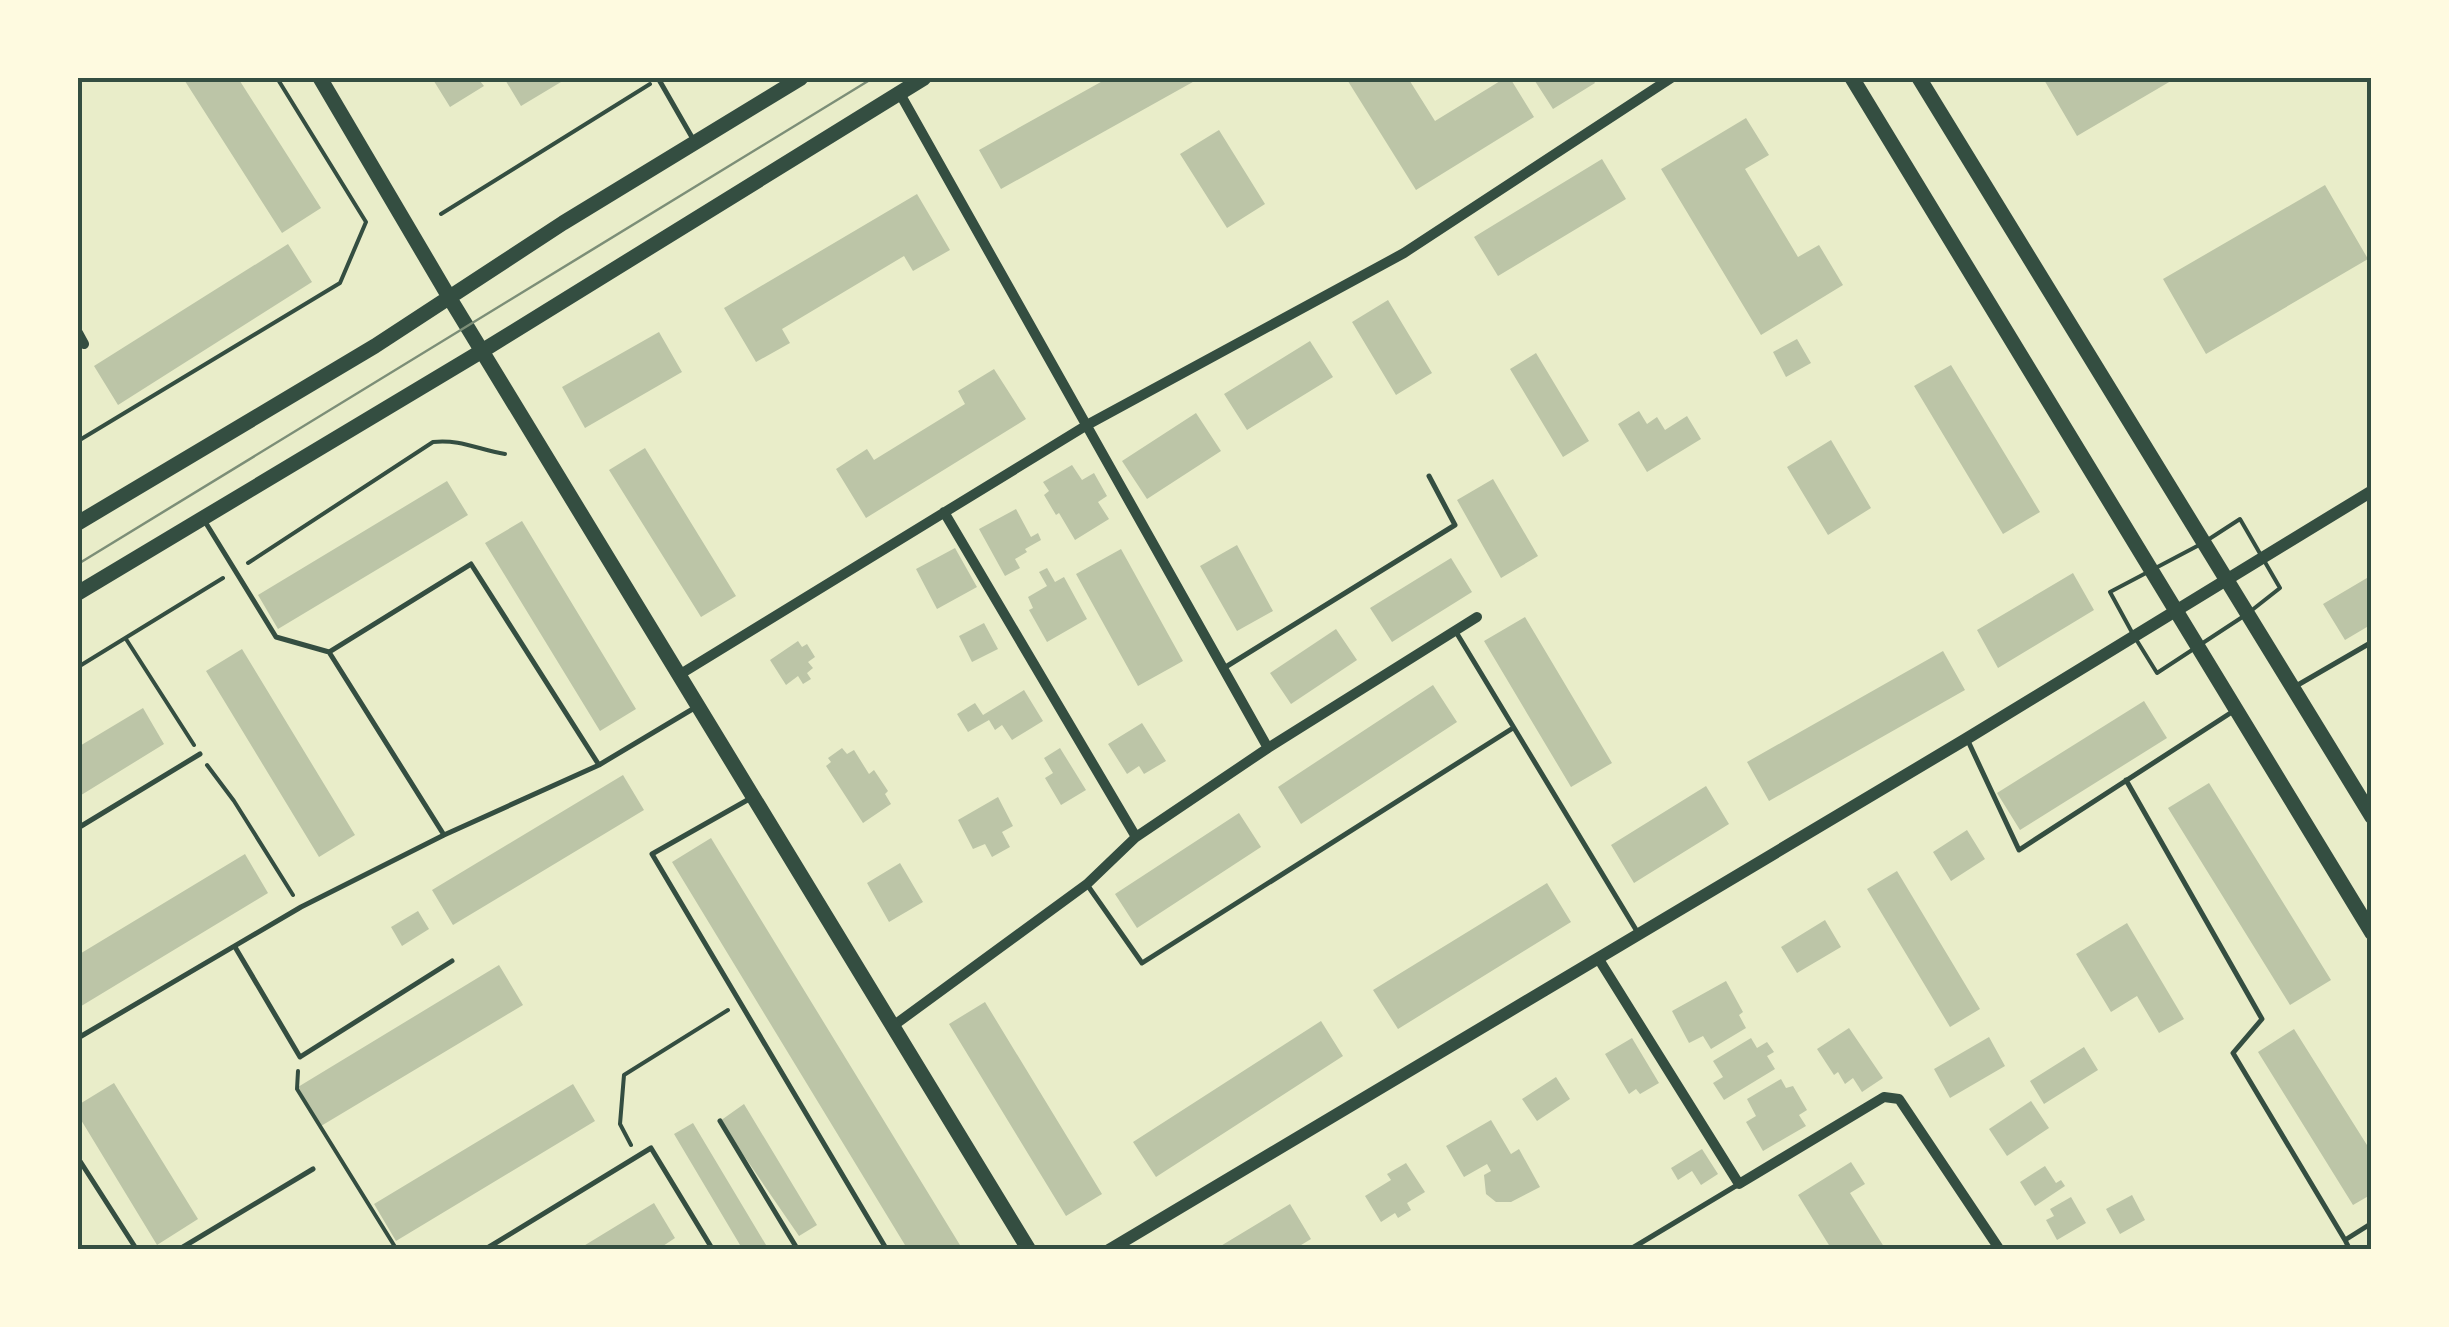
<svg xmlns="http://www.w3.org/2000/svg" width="2449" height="1327" viewBox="0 0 2449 1327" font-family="'Noto Sans',sans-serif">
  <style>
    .building { fill: #bcc5a7 }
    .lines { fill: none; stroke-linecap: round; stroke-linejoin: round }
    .path { stroke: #344e41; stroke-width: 4 }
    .service { stroke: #344e41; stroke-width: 5 }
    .minor { stroke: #344e41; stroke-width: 10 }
    .tertiary { stroke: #344e41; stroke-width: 12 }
    .secondary { stroke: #344e41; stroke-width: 15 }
    .tram { stroke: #7c8e77; stroke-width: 2.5 }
    .neatline { fill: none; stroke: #344e41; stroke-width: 4 }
  </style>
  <rect width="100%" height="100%" fill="#e9edc9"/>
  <!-- building -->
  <path class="building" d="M 183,78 L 238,78 L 321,208 L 282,233 Z
    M 432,78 L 485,78 L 480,81 L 484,86 L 450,107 Z
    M 504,78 L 559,78 L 561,82 L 521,106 Z
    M 1108,78 L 1200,78 L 1001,189 L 979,150 Z
    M 1346,78 L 1408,78 L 1435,121 L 1505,78 L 1510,78 L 1534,117 L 1416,190 Z
    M 1533,78 L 1592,78 L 1595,83 L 1553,109 Z
    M 2043,78 L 2176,78 L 2077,136 Z
    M 1746,118 L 1769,155 L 1745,169 L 1798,257 L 1819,245 L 1843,285 L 1761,335 L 1661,169 Z
    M 1219,130 L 1265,204 L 1227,228 L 1180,154 Z
    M 1602,159 L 1626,199 L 1498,276 L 1474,237 Z
    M 2325,185 L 2368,259 L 2206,354 L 2163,279 Z
    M 917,194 L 950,250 L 913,271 L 904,256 L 782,329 L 790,343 L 756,362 L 724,308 Z
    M 288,244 L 312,282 L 118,405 L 94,366 Z
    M 1388,300 L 1432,373 L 1396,395 L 1352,322 Z
    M 659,332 L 682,372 L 585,428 L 562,387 Z
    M 1797,339 L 1811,363 L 1786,377 L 1773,352 Z
    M 1310,341 L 1333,377 L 1247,430 L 1224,394 Z
    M 1536,353 L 1589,441 L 1563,457 L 1510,369 Z
    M 1951,365 L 2040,512 L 2003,534 L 1914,386 Z
    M 994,369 L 1026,419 L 866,518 L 836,469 L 867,449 L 874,460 L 965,404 L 958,391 Z
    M 1639,411 L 1647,424 L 1657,417 L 1665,430 L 1687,416 L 1701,439 L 1647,472 L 1618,424 Z
    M 1196,413 L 1221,451 L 1147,499 L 1122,461 Z
    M 1831,440 L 1871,508 L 1828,535 L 1787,467 Z
    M 645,448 L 736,596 L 701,617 L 609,470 Z
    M 1072,465 L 1082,480 L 1094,473 L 1107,496 L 1098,502 L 1109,519 L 1075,540 L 1059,513 L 1056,515 L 1044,495 L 1049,491 L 1043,482 Z
    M 1493,479 L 1538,556 L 1501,578 L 1457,500 Z
    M 447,481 L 468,515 L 278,629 L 258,595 Z
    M 1016,509 L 1031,537 L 1038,533 L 1041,540 L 1025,549 L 1027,552 L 1015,559 L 1020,568 L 1005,576 L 979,529 Z
    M 522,521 L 636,709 L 600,731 L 485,543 Z
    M 1237,545 L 1273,611 L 1237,631 L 1200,566 Z
    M 955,548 L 977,587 L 937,609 L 916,569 Z
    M 1121,549 L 1183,661 L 1138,686 L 1076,574 Z
    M 1451,558 L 1472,592 L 1392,642 L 1370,608 Z
    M 1047,568 L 1055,582 L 1064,577 L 1087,619 L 1047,642 L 1029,610 L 1033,608 L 1028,597 L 1047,586 L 1039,572 Z
    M 2073,573 L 2094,610 L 1998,668 L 1977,630 Z
    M 2372,575 L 2372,624 L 2345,640 L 2323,604 Z
    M 1525,617 L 1612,763 L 1571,787 L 1484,641 Z
    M 984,623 L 998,649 L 972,662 L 959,636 Z
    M 1336,629 L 1357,660 L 1291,704 L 1270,673 Z
    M 798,641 L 802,647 L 807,644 L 815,657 L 808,662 L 813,668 L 807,673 L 811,679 L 803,684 L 798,676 L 786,685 L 770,660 Z
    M 242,649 L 355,835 L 319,857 L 206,671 Z
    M 1943,651 L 1965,690 L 1769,801 L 1747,762 Z
    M 1433,685 L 1457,722 L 1301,824 L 1278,787 Z
    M 1024,690 L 1043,721 L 1012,740 L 1002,725 L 995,730 L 989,720 L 968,732 L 957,714 L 975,703 L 983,715 Z
    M 2144,701 L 2167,738 L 2020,830 L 1997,793 Z
    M 143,708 L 164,744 L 78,797 L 78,747 Z
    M 1142,723 L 1166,761 L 1144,774 L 1139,766 L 1127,774 L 1108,744 Z
    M 842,748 L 847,754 L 854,750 L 869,774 L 874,770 L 888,791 L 885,794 L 891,804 L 863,823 L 826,766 L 831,762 L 828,758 Z
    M 1060,748 L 1086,790 L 1061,805 L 1045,778 L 1053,773 L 1044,758 Z
    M 623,775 L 644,810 L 453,925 L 432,890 Z
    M 2209,783 L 2331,980 L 2290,1005 L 2168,808 Z
    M 1706,786 L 1729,824 L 1634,883 L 1611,845 Z
    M 998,797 L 1013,826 L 1002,832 L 1010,847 L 992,857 L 985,844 L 973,849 L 958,820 Z
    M 1239,813 L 1261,847 L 1137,928 L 1115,894 Z
    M 1967,830 L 1985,859 L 1951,881 L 1933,852 Z
    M 711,838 L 963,1250 L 908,1250 L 672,862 Z
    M 245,854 L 268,893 L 78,1008 L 78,955 Z
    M 900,863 L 923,902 L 889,922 L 867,883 Z
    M 1897,871 L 1980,1009 L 1950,1027 L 1867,889 Z
    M 1547,883 L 1571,922 L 1398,1029 L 1373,990 Z
    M 418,911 L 429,929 L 402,946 L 391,927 Z
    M 1825,920 L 1841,947 L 1797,973 L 1781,947 Z
    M 2127,923 L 2184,1019 L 2159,1033 L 2137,996 L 2111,1012 L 2076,954 Z
    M 499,965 L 523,1005 L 321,1126 L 298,1087 Z
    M 1726,981 L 1743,1012 L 1739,1015 L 1746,1028 L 1711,1049 L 1703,1036 L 1689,1043 L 1672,1011 Z
    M 985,1002 L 1102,1194 L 1066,1216 L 949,1024 Z
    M 1321,1021 L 1343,1056 L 1156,1177 L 1133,1142 Z
    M 1849,1028 L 1883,1078 L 1862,1092 L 1853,1078 L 1845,1084 L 1838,1072 L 1834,1075 L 1817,1049 Z
    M 2294,1029 L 2372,1153 L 2372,1194 L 2353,1205 L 2258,1052 Z
    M 1989,1037 L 2005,1066 L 1950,1098 L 1934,1069 Z
    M 1632,1038 L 1659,1083 L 1640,1094 L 1636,1089 L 1629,1094 L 1605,1054 Z
    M 1751,1038 L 1757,1048 L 1767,1042 L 1774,1052 L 1767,1056 L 1775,1069 L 1724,1100 L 1713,1083 L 1723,1077 L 1713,1061 Z
    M 2084,1047 L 2098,1070 L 2044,1104 L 2030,1081 Z
    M 1556,1077 L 1570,1099 L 1537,1121 L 1522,1099 Z
    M 1781,1079 L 1786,1088 L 1793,1086 L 1807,1110 L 1799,1115 L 1806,1126 L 1763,1151 L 1746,1122 L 1756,1116 L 1747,1099 Z
    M 114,1083 L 198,1219 L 157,1245 L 78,1115 L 78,1105 Z
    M 573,1084 L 595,1121 L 396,1241 L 374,1204 Z
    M 2031,1101 L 2049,1128 L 2007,1156 L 1989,1129 Z
    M 744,1104 L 817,1225 L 799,1236 L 720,1121 Z
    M 1491,1120 L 1511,1154 L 1519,1149 L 1540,1187 L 1511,1202 L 1496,1202 L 1486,1194 L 1484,1175 L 1491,1171 L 1487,1164 L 1464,1177 L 1446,1146 Z
    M 693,1123 L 769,1250 L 743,1250 L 674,1134 Z
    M 1702,1149 L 1718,1174 L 1701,1185 L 1692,1171 L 1678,1180 L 1671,1168 Z
    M 1851,1162 L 1865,1184 L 1850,1193 L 1886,1250 L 1832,1250 L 1798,1195 Z
    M 1406,1163 L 1425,1192 L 1407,1203 L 1411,1210 L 1398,1218 L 1395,1213 L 1381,1222 L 1365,1196 L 1391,1180 L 1387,1174 Z
    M 2045,1166 L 2056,1183 L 2061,1180 L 2065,1186 L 2035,1206 L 2020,1182 Z
    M 2132,1195 L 2145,1220 L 2120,1234 L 2106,1209 Z
    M 2071,1197 L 2086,1223 L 2057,1240 L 2046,1220 L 2054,1216 L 2050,1209 Z
    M 654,1203 L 675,1238 L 657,1250 L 577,1250 Z
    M 1290,1204 L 1311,1239 L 1293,1250 L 1214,1250 Z"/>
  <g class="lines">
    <!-- path -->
    <path class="path" d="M 441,214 L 650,84
      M 78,441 L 340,283 L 366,222 L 277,78
      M 2240,519 L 2280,588 L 2247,614 L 2157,673 L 2134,636 L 2110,592 L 2203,543 Z
      M 248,563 L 433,442 C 461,439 479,450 505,454
      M 126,639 L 194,745
      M 78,667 L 223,578
      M 207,765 L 234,801 L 293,895
      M 298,1071 L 297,1089 L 397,1250
      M 631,1145 L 620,1124 L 624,1075 L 728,1010"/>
    <!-- service -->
    <path class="service" d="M 658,78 L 693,139
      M 204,520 L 276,637 L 329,652 L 444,835
      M 1456,632 L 1638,933
      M 329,652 L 471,564 L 599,765
      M 1224,668 L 1455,525 L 1429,476
      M 2296,686 L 2372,642
      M 1968,741 L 2019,850 L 2232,712
      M 2126,780 L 2262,1019 L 2233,1053 L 2345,1240 L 2372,1223
      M 751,798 L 652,854 L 887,1250
      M 78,828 L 200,754
      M 1088,886 L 1142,963 L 1513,728
      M 235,947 L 300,1057 L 452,961
      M 78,1038 L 301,907 L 444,835 L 599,765 L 696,707
      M 720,1121 L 798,1250
      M 78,1158 L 137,1250
      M 2345,1240 L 2350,1250
      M 178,1250 L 313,1169
      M 484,1250 L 651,1148 L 713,1250
      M 1629,1250 L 1739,1184"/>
    <!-- minor -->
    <path class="minor" d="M 899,92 L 1268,748
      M 78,333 L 84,344
      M 944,512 L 1136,837
      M 679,675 L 1087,425 L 1404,253 L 1671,78
      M 1598,958 L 1739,1184 L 1884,1097 L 1899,1099 L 2000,1250
      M 893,1026 L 1087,884 L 1136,837 L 1268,748 L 1477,617"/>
    <!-- tertiary -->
    <path class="tertiary" d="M 1109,1250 L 1966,739 L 2372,491"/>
    <!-- secondary -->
    <path class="secondary" d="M 320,78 L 449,297 L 1029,1250
      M 1852,78 L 2372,933
      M 1919,78 L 2372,817
      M 78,523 L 375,346 L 563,223 L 801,78
      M 78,593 L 482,351 L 924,78"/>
    <!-- tram -->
    <path class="tram" d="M 78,564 L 873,78"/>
  </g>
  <!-- border -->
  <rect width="2449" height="1327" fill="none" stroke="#fefae0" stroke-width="160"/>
  <rect x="80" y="80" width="2289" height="1167" class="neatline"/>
</svg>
